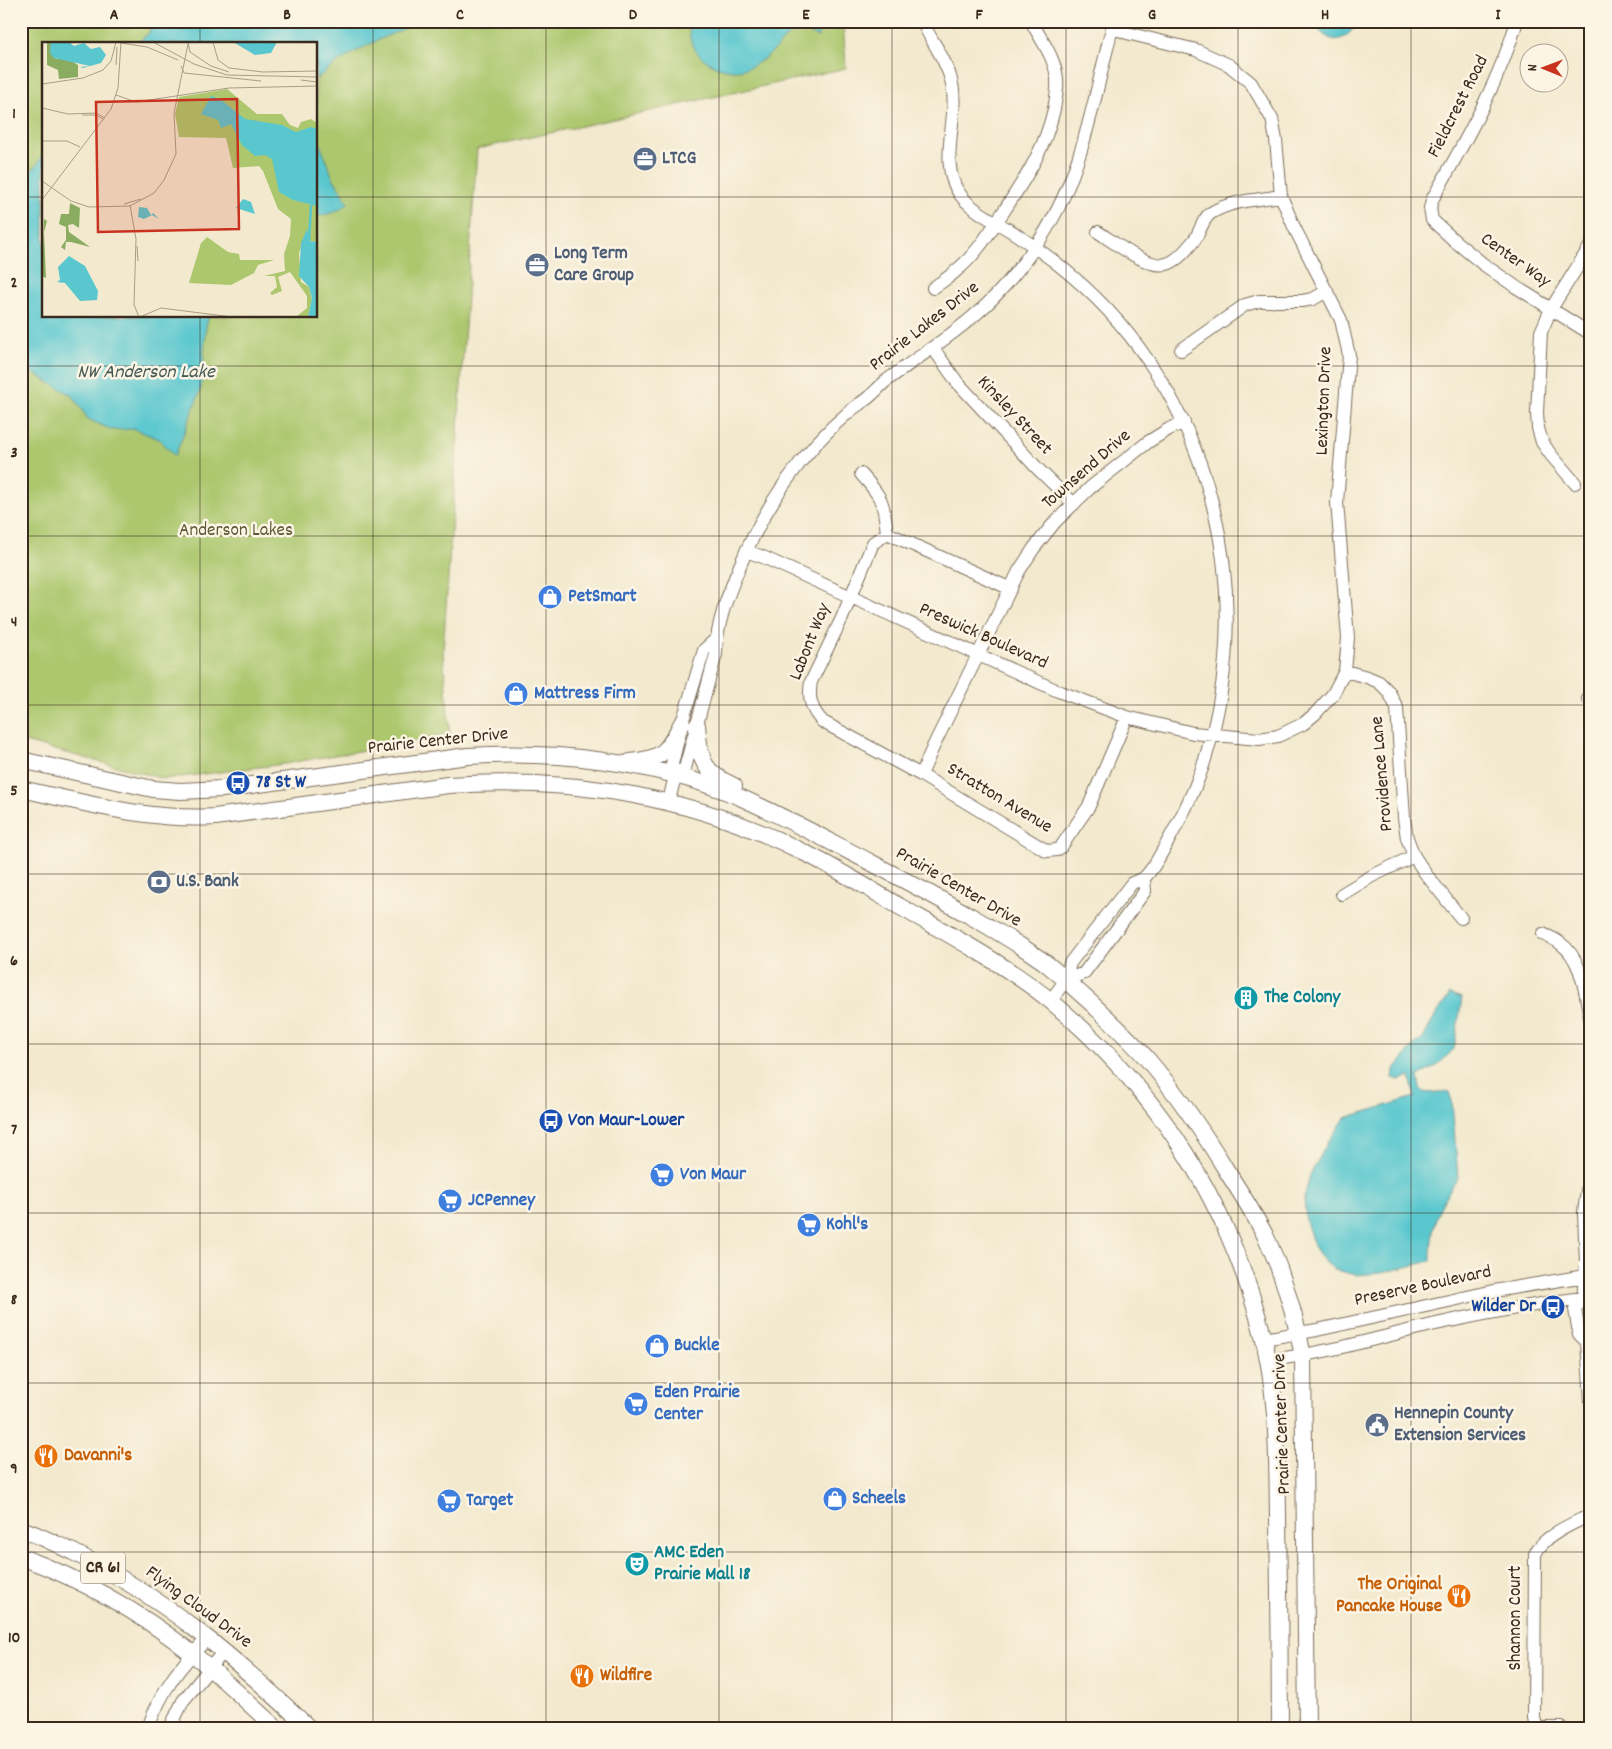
<svg xmlns="http://www.w3.org/2000/svg" width="1612" height="1749" viewBox="0 0 1612 1749" font-family="Dekko,sans-serif">
  <style>
    .green { fill: #acc76e; stroke: #747846; fill-rule: evenodd }
    .water { fill: #5ac7cf; stroke: #4a7876 }
    .lines { fill: none; stroke-linecap: round; stroke-linejoin: round }
    .minor-casing { stroke: #7b6d5c; stroke-width: 14 }
    .major-casing { stroke: #7b6d5c; stroke-width: 18 }
    .minor { stroke: #fff; stroke-width: 12 }
    .major { stroke: #fff; stroke-width: 16 }
    .grid { fill: none; stroke: #3b2a1e; stroke-width: 1; stroke-opacity: 0.55 }
    .labels { text-anchor: middle; dominant-baseline: central; stroke-width: 5; stroke-linejoin: round; paint-order: stroke }
    .shield { fill: #fcf5e5; stroke: #75675a; stroke-width: 1 }
    .shield-label { font-size: 18px; font-weight: bold; fill: #3b2a1e }
    .street-label { font-size: 19px; fill: #3b2a1e; stroke: #fcf5e5 }
    .service-label { font-size: 19px; font-weight: bold; fill: #4e5e75; stroke: #fcf5e5; text-anchor: start }
    .park-label { font-size: 19px; fill: #5d5936; stroke: #fcf5e5 }
    .shop-label { font-size: 19px; font-weight: bold; fill: #366cbe; stroke: #fcf5e5; text-anchor: start }
    .transit-label { font-size: 19px; font-weight: bold; fill: #164399; stroke: #fcf5e5; text-anchor: start }
    .culture-label { font-size: 19px; font-weight: bold; fill: #0d838f; stroke: #fcf5e5; text-anchor: start }
    .food-label { font-size: 19px; font-weight: bold; fill: #c56008; stroke: #fcf5e5; text-anchor: start }
    .water-label { font-size: 20px; font-style: italic; fill: #445953; stroke: #fcf5e5 }
    .inset-river { fill: none; stroke: #5ac7cf; stroke-width: 2.5 }
    .inset-road { fill: none; stroke: #a99d88; stroke-width: 1 }
    .view { fill: #c8321e; fill-opacity: 0.15; stroke: #c8321e; stroke-width: 2.5 }
    .inset-edge { fill: none; stroke: #3b2a1e; stroke-width: 2.5 }
    .neatline { fill: none; stroke: #3b2a1e; stroke-width: 2 }
    .grid-label { font-size: 16px; text-anchor: middle; font-weight: bold; fill: #3b2a1e }
  </style>
  <rect width="100%" height="100%" fill="#fcf5e5"/>
  <filter id="ink" filterUnits="userSpaceOnUse"><feTurbulence type="fractalNoise" baseFrequency=".02" numOctaves="2"/><feDisplacementMap in="SourceGraphic" scale="10" xChannelSelector="R" yChannelSelector="G"/><feConvolveMatrix kernelMatrix="1 2 1 2 8 2 1 2 1" color-interpolation-filters="sRGB"/></filter>
  <filter id="wash" filterUnits="userSpaceOnUse"><feTurbulence type="fractalNoise" baseFrequency=".0096" numOctaves="4" result="noise"/><feDisplacementMap in="SourceGraphic" scale="20" xChannelSelector="R" yChannelSelector="G"/><feGaussianBlur stdDeviation="1.12" result="paint"/><feColorMatrix in="noise" values="0 0 0 0 0 0 0 0 0 0 0 0 0 0 0 0 0 1.4 0 .05"/><feComposite in="paint" operator="in"/></filter>
  <g filter="url(#wash)">
    <rect width="100%" height="100%" fill="#f2e9ce"/>
    <!-- green -->
    <path class="green" d="M 21,21 L 843,21 L 846,68 L 477,149 L 443,652 L 450,735 L 284,764 L 164,779 L 21,741 ZM 44,44 L 316,44 L 316,316 L 44,316 Z"/>
    <!-- water -->
    <path class="water" d="M 151,21 L 425,21 C 386,35 348,52 316,79 L 316,44 L 136,44 L 149,33 Z
      M 689,21 L 818,21 L 818,37 L 804,31 L 790,33 C 779,46 768,58 752,66 C 733,76 705,66 694,48 C 689,41 689,29 689,21 Z
      M 1310,21 L 1356,21 C 1354,31 1343,42 1332,39 C 1324,37 1316,27 1310,21 Z
      M 316,133 L 332,176 L 348,203 C 340,211 327,216 316,215 Z
      M 44,152 L 44,316 L 209,316 L 206,326 L 201,389 L 175,456 L 159,439 L 134,429 L 112,430 L 88,419 L 73,396 L 21,366 L 21,181 L 37,165 Z
      M 1450,994 L 1462,998 L 1454,1049 L 1437,1066 L 1418,1076 L 1420,1088 L 1424,1092 C 1433,1094 1440,1090 1449,1093 L 1452,1101 L 1458,1178 C 1437,1207 1431,1226 1431,1261 L 1381,1273 L 1356,1275 L 1335,1270 L 1324,1261 L 1314,1246 L 1306,1221 L 1304,1199 L 1310,1175 L 1328,1142 L 1345,1118 L 1415,1097 L 1410,1077 L 1399,1080 L 1393,1078 L 1394,1070 L 1415,1044 L 1423,1039 L 1432,1021 Z"/>
  </g>
  <g filter="url(#ink)">
    <g class="lines">
      <defs>
        <path id="minor" d="M 922,21 C 931,41 946,59 951,80 C 961,116 937,160 959,193 C 973,213 1000,223 1020,237 C 1038,249 1056,262 1072,276 C 1209,392 1259,586 1206,756 C 1197,787 1183,815 1167,843 C 1161,854 1154,868 1145,877 C 1142,880 1136,881 1132,883 L 1070,963 L 1066,980 L 1050,1001
          M 1517,21 C 1498,85 1465,141 1433,198 L 1430,208 L 1432,220 L 1456,242 L 1483,264 L 1516,287 L 1591,334
          M 1098,232 C 1114,242 1148,269 1166,264 C 1177,262 1188,248 1195,239 C 1200,232 1203,218 1211,213 C 1232,200 1257,200 1281,196
          M 933,288 C 941,282 950,277 957,270 C 977,254 990,231 1004,211 C 1026,177 1045,149 1054,109 C 1056,99 1058,89 1057,79 C 1055,57 1041,40 1031,21
          M 933,348 L 957,382 L 1038,469 L 1074,504
          M 1181,350 L 1245,305 L 1259,301 L 1302,301 L 1313,299 L 1327,291
          M 861,474 C 882,497 884,502 887,533
          M 1575,483 L 1551,455 L 1542,442 L 1538,428 L 1537,413 L 1541,332 L 1551,309 L 1591,245
          M 746,551 L 763,557 L 1058,691 L 1127,717 L 1193,733 L 1259,739 L 1278,736 L 1303,724 L 1315,714 L 1333,694 L 1345,671 L 1348,638 L 1337,502 L 1349,355 L 1341,320 L 1294,227 L 1281,196 L 1276,140 L 1272,119 L 1251,83 L 1229,65 L 1196,50 L 1127,33 L 1112,27
          M 1011,589 L 887,533 L 873,543 L 842,618 L 811,682 C 808,698 811,710 823,722 L 921,775 L 1047,851 L 1057,850 L 1061,847 L 1089,806 L 1127,717
          M 1345,671 L 1367,677 L 1379,682 L 1389,692 L 1397,708 L 1404,818 L 1407,838 L 1414,856 L 1425,873 L 1461,918
          M 1588,699 L 1591,698
          M 921,775 L 934,745 L 1019,571 L 1034,548 L 1055,522 L 1091,487 L 1148,442 L 1169,429 L 1184,422
          M 675,776 L 685,768 L 716,654 C 716,624 728,595 739,568 C 763,509 801,452 850,411 C 856,406 863,402 869,397 C 875,392 880,386 886,381 C 916,358 948,339 976,314 C 999,295 1018,271 1035,247 C 1083,180 1093,99 1114,21
          M 669,801 L 675,776 L 672,764 L 682,723 L 704,650 L 716,639
          M 1342,894 L 1372,876 L 1414,856
          M 1543,934 C 1549,937 1555,939 1560,943 C 1584,960 1585,996 1591,1022
          M 1066,980 L 1084,973 L 1145,891 L 1144,879
          M 1591,1163 L 1584,1212 L 1586,1264 L 1583,1298 L 1575,1309 L 1579,1334 L 1587,1342 L 1591,1401
          M 1263,1339 L 1317,1330 L 1494,1291 L 1591,1275
          M 1268,1360 C 1326,1354 1379,1337 1436,1324 C 1487,1313 1539,1303 1591,1297
          M 148,1728 C 162,1689 179,1667 208,1638
          M 170,1728 L 183,1701 L 224,1651
          M 1562,1728 L 1544,1728 L 1536,1726 L 1534,1718 L 1535,1554 C 1543,1536 1573,1523 1591,1515"/>
        <path id="major" d="M 697,725 C 700,758 701,772 734,786
          M 21,760 L 153,789 L 180,791 L 222,789 L 468,756 C 556,750 654,762 735,795 C 781,815 825,839 870,862 C 928,893 988,923 1043,961 C 1059,973 1074,988 1089,1001 C 1109,1020 1130,1039 1148,1060 C 1178,1095 1204,1133 1228,1173 C 1241,1193 1254,1214 1265,1235 C 1283,1273 1295,1315 1303,1356 L 1307,1728
          M 630,762 C 663,759 667,752 682,723
          M 21,789 C 85,803 150,821 215,817 L 448,785 C 575,777 695,796 809,855 C 839,870 868,888 897,905 C 950,935 1005,964 1052,1002 C 1155,1088 1226,1198 1261,1328 C 1278,1392 1277,1451 1278,1516 C 1279,1587 1280,1657 1280,1728
          M 21,1529 C 39,1535 56,1544 73,1552 C 165,1598 235,1658 309,1728
          M 21,1557 C 82,1579 142,1614 193,1654 C 222,1677 248,1703 276,1728"/>
      </defs>
      <!-- minor casing -->
      <use href="#minor" class="minor-casing"/>
      <!-- major casing -->
      <use href="#major" class="major-casing"/>
      <!-- minor -->
      <use href="#minor" class="minor"/>
      <!-- major -->
      <use href="#major" class="major"/>
    </g>
  </g>
  <!-- grid -->
  <path class="grid" d="M 200,21 L 200,44M 373,21 L 373,1728M 546,21 L 546,1728M 719,21 L 719,1728M 892,21 L 892,1728M 1066,21 L 1066,1728M 1238,21 L 1238,1728M 1411,21 L 1411,1728M 21,197 L 44,197M 316,197 L 1591,197M 200,316 L 200,1728M 21,366 L 1591,366M 21,536 L 1591,536M 21,705 L 1591,705M 21,874 L 1591,874M 21,1044 L 1591,1044M 21,1213 L 1591,1213M 21,1383 L 1591,1383M 21,1552 L 1591,1552"/>
  <!-- icons -->
  <defs>
    <symbol id="office-disc" viewBox="-11 -11 22 22"><circle r="9.5" fill="#5c6f8a" stroke="#fcf5e5"/><path d="M-6-3h4V-5.5h4V-3h4V5H-6ZM-1-4.5V-3h2v-1.5ZM-6 0V1H6V0Z" fill="#fff"/></symbol>
    <symbol id="shop-disc" viewBox="-11 -11 22 22"><circle r="9.5" fill="#3f7fe0" stroke="#fcf5e5"/><path d="M-5-2.5h2.3a2.7 3.5 0 0 1 5.4 0H5L5.5 6h-11ZM-1.5-2.5h3a1.5 2.3 0 0 0-3 0Z" fill="#fff"/></symbol>
    <symbol id="bus-disc" viewBox="-11 -11 22 22"><circle r="9.5" fill="#1a4fb4" stroke="#fcf5e5"/><path d="M-5-6H5V4H4V6H2V4H-2V6H-4V4H-5ZM-3.5-4V0h7V-4ZM-3.5 1.2v1.5H-2V1.2ZM2 1.2v1.5H3.5V1.2Z" fill="#fff"/></symbol>
    <symbol id="bank-disc" viewBox="-11 -11 22 22"><circle r="9.5" fill="#5c6f8a" stroke="#fcf5e5"/><path d="M-6-4H6V4H-6ZM0-2.3a2.3 2.3 0 1 0 0 4.6a2.3 2.3 0 1 0 0-4.6Z" fill="#fff"/></symbol>
    <symbol id="building-disc" viewBox="-11 -11 22 22"><circle r="9.5" fill="#0f9aa8" stroke="#fcf5e5"/><path d="M-4-6H4V6H1V3H-1V6H-4ZM-2.5-4.3h1.7v1.8h-1.7ZM.8-4.3h1.7v1.8H.8ZM-2.5-1h1.7V.8h-1.7ZM.8-1h1.7V.8H.8Z" fill="#fff"/></symbol>
    <symbol id="supermarket-disc" viewBox="-11 -11 22 22"><circle r="9.5" fill="#3f7fe0" stroke="#fcf5e5"/><path d="M-6-5.5h2.5l.6 2H6L4.5 2H-2.5L-4.4-4H-6ZM-1.5 3.2a1.3 1.3 0 1 0 .1 0ZM3 3.2a1.3 1.3 0 1 0 .1 0Z" fill="#fff"/></symbol>
    <symbol id="civic-disc" viewBox="-11 -11 22 22"><circle r="9.5" fill="#5c6f8a" stroke="#fcf5e5"/><path d="M-.6-6.5H3V-4.5H.6V-3L4-1V1h2V6H-6V1h2V-1L-.6-3ZM-1.2 2.5V6h2.4V2.5Z" fill="#fff"/></symbol>
    <symbol id="restaurant-disc" viewBox="-11 -11 22 22"><circle r="9.5" fill="#e8710a" stroke="#fcf5e5"/><path d="M-5-6h1v4h1v-4h1v4h1v-4h1v5L-1.5 .5V6h-2V.5L-5-1ZM5-6V6H3V1.5H1.5Q1.5-4 5-6Z" fill="#fff"/></symbol>
    <symbol id="theatre-disc" viewBox="-11 -11 22 22"><circle r="9.5" fill="#0f9aa8" stroke="#fcf5e5"/><path d="M-5-5.5Q0-4 5-5.5V0Q5 5 0 6Q-5 5-5 0ZM-3.3-2.5H-1v1.5H-3.3ZM1-2.5H3.3v1.5H1ZM-2.8 1Q0 5.5 2.8 1Z" fill="#fff"/></symbol>
  </defs>
  <g fill-rule="evenodd">
    <use href="#office-disc" x="631" y="145" width="28" height="28"/>
    <use href="#office-disc" x="523" y="251" width="28" height="28"/>
    <use href="#shop-disc" x="536" y="583" width="28" height="28"/>
    <use href="#shop-disc" x="502" y="680" width="28" height="28"/>
    <use href="#bus-disc" x="224" y="769" width="28" height="28"/>
    <use href="#bank-disc" x="145" y="868" width="28" height="28"/>
    <use href="#building-disc" x="1232" y="984" width="28" height="28"/>
    <use href="#bus-disc" x="537" y="1107" width="28" height="28"/>
    <use href="#supermarket-disc" x="648" y="1161" width="28" height="28"/>
    <use href="#supermarket-disc" x="436" y="1187" width="28" height="28"/>
    <use href="#supermarket-disc" x="795" y="1211" width="28" height="28"/>
    <use href="#bus-disc" x="1539" y="1293" width="28" height="28"/>
    <use href="#shop-disc" x="643" y="1332" width="28" height="28"/>
    <use href="#supermarket-disc" x="622" y="1390" width="28" height="28"/>
    <use href="#civic-disc" x="1363" y="1411" width="28" height="28"/>
    <use href="#restaurant-disc" x="32" y="1442" width="28" height="28"/>
    <use href="#shop-disc" x="821" y="1485" width="28" height="28"/>
    <use href="#supermarket-disc" x="435" y="1487" width="28" height="28"/>
    <use href="#theatre-disc" x="623" y="1550" width="28" height="28"/>
    <use href="#restaurant-disc" x="1445" y="1582" width="28" height="28"/>
    <use href="#restaurant-disc" x="568" y="1662" width="28" height="28"/>
  </g>
  <g class="labels">
    <!-- shield labels -->
    <rect class="shield" x="80.5" y="1552.5" width="45" height="31" rx="4"/>
    <g class="shield-label">
      <text x="103" y="1568">CR 61</text>
    </g>
    <!-- street labels -->
    <g class="street-label">
      <text transform="translate(1459 107) rotate(-63)">Fieldcrest Road</text>
      <text transform="translate(1515 261) rotate(35)">Center Way</text>
      <text transform="translate(925 327) rotate(-38)">Prairie Lakes Drive</text>
      <text transform="translate(1325 401) rotate(-88)">Lexington Drive</text>
      <text transform="translate(1014 416) rotate(47)">Kinsley Street</text>
      <text transform="translate(1087 470) rotate(-41)">Townsend Drive</text>
      <text transform="translate(983 637) rotate(24)">Preswick Boulevard</text>
      <text transform="translate(811 642) rotate(-68)">Labont Way</text>
      <text transform="translate(438 742) rotate(-6)">Prairie Center Drive</text>
      <text transform="translate(1383 774) rotate(-95)">Providence Lane</text>
      <text transform="translate(999 799) rotate(31)">Stratton Avenue</text>
      <text transform="translate(958 888) rotate(30)">Prairie Center Drive</text>
      <text transform="translate(1423 1287) rotate(-12)">Preserve Boulevard</text>
      <text transform="translate(1283 1424) rotate(-92)">Prairie Center Drive</text>
      <text transform="translate(198 1608) rotate(36)">Flying Cloud Drive</text>
      <text transform="translate(1516 1618) rotate(-90)">Shannon Court</text>
    </g>
    <!-- service labels -->
    <g class="service-label">
      <text x="662" y="159">LTCG</text>
      <text x="554" y="254">Long Term<tspan x="554" dy="22">Care Group</tspan></text>
      <text x="176" y="882">U.S. Bank</text>
      <text x="1394" y="1414">Hennepin County<tspan x="1394" dy="22">Extension Services</tspan></text>
    </g>
    <!-- park labels -->
    <g class="park-label">
      <text x="236" y="531">Anderson Lakes</text>
    </g>
    <!-- shop labels -->
    <g class="shop-label">
      <text x="568" y="597">PetSmart</text>
      <text x="534" y="694">Mattress Firm</text>
      <text x="680" y="1175">Von Maur</text>
      <text x="468" y="1201">JCPenney</text>
      <text x="826" y="1225">Kohl's</text>
      <text x="674" y="1346">Buckle</text>
      <text x="654" y="1393">Eden Prairie<tspan x="654" dy="22">Center</tspan></text>
      <text x="852" y="1499">Scheels</text>
      <text x="466" y="1501">Target</text>
    </g>
    <!-- transit labels -->
    <g class="transit-label">
      <text x="256" y="783">78 St W</text>
      <text x="568" y="1121">Von Maur-Lower</text>
      <text x="1536" y="1307" text-anchor="end">Wilder Dr</text>
    </g>
    <!-- culture labels -->
    <g class="culture-label">
      <text x="1264" y="998">The Colony</text>
      <text x="654" y="1553">AMC Eden<tspan x="654" dy="22">Prairie Mall 18</tspan></text>
    </g>
    <!-- food labels -->
    <g class="food-label">
      <text x="64" y="1456">Davanni's</text>
      <text x="1442" y="1585" text-anchor="end">The Original<tspan x="1442" dy="22">Pancake House</tspan></text>
      <text x="600" y="1676">Wildfire</text>
    </g>
    <!-- water labels -->
    <g class="water-label">
      <text x="146" y="373">NW Anderson Lake</text>
    </g>
  </g>
  <!-- overview -->
  <g transform="translate(42 42)">
    <rect width="275" height="275" fill="#f2e9ce"/>
    <path d="M 185,47 L 215,72 L 240,72 L 248,83 L 256,86 L 259,80 L 269,77 L 275,81 L 275,200 L 268,199 L 264,190 L 257,211 L 259,240 L 267,245 L 270,257 L 266,275 L 254,275 L 265,266 L 265,254 L 248,230 L 236,235 L 240,249 L 230,253 L 228,251 L 235,245 L 233,234 L 222,234 L 243,229 L 242,212 L 248,194 L 249,177 L 236,167 L 221,129 L 217,124 L 191,126 L 184,96 L 137,95 L 133,72 L 137,55 ZM 165,195 L 186,210 L 197,212 L 198,218 L 232,218 L 216,223 L 212,231 L 189,243 L 147,241 L 159,201 Z" fill="#acc76e"/>
    <path d="M 5,0 L 9,0 L 14,17 L 25,16 L 36,23 L 36,35 L 17,37 L 16,28 L 5,23 ZM 28,161 L 38,166 L 37,186 L 31,182 L 26,183 L 27,190 L 48,205 L 29,200 L 24,200 L 23,208 L 19,205 L 24,198 L 24,185 L 17,182 L 19,172 L 27,172 ZM 2,177 L 5,179 L 2,190 L 4,236 L 0,234 Z" fill="#89ac61"/>
    <path d="M 9,0 L 27,0 L 32,4 L 42,1 L 49,7 L 58,5 L 64,13 L 59,21 L 41,26 L 38,25 L 48,24 L 12,16 L 8,11 ZM 191,0 L 235,0 L 229,11 L 213,13 ZM 169,54 L 178,57 L 203,77 L 240,83 L 254,90 L 269,85 L 275,87 L 275,164 L 251,158 L 237,150 L 230,117 L 223,113 L 213,114 L 200,103 L 189,82 L 179,86 L 176,78 L 159,72 ZM 201,157 L 209,160 L 213,172 L 194,166 ZM 97,165 L 105,166 L 109,173 L 111,171 L 117,177 L 110,173 L 102,177 L 96,175 ZM 265,187 L 268,199 L 275,200 L 275,275 L 266,275 L 270,256 L 267,245 L 257,234 L 259,201 ZM 27,214 L 43,224 L 56,249 L 55,258 L 38,259 L 23,241 L 15,240 L 18,238 L 16,225 Z" fill="#5ac7cf"/>
    <path class="inset-river" d="M 267,198 L 269,163"/>
    <path class="inset-road" d="M 111,0 L 152,22 L 185,33 L 275,35M 146,0 L 148,10 L 169,24 L 187,30M 171,0 L 176,18 L 187,26 L 221,30 L 275,29M 79,1 L 105,5 L 136,18M 74,23 L 75,5M 139,24 L 142,31 L 219,39M 259,38 L 275,40M 0,42 L 41,36 L 61,28 L 69,19 L 74,0M 74,53 L 94,60 L 187,46 L 275,44M 0,66 L 26,72 L 54,71 L 63,76M 40,73 L 54,73 L 61,77M 0,99 L 25,99 L 38,105M 0,139 L 29,159 L 47,165 L 88,164 L 112,151 L 122,138 L 134,112 L 132,71 L 146,2M 0,158 L 69,67 L 76,46 L 79,0M 82,162 L 99,157M 88,163 L 94,197 L 92,263 L 97,275M 95,204 L 96,219M 98,275 L 119,266 L 190,275"/>
    <path class="view" d="M 195,57 L 197,187 L 56,190 L 54,60 Z"/>
    <rect width="275" height="275" class="inset-edge"/>
  </g>
  <!-- margin -->
  <rect width="1612" height="1749" fill="none" stroke="#fcf5e5" stroke-width="55"/>
  <!-- north arrow -->
  <g transform="translate(1544 68) rotate(271)"><circle r="24" fill="#fcf5e5" stroke="#afa495"/>
  <path d="M0-4L9 19L0 12L-9 19Z" fill="#c8321e"/>
  <text y="-8" font-size="14" font-weight="bold" text-anchor="middle" fill="#3b2a1e">N</text>
  </g>
  <rect x="28" y="28" width="1556" height="1694" class="neatline"/>
  <g class="grid-label">
    <text x="114" y="19">A</text>
    <text x="287" y="19">B</text>
    <text x="460" y="19">C</text>
    <text x="633" y="19">D</text>
    <text x="806" y="19">E</text>
    <text x="979" y="19">F</text>
    <text x="1152" y="19">G</text>
    <text x="1325" y="19">H</text>
    <text x="1498" y="19">I</text>
    <text x="14" y="118">1</text>
    <text x="14" y="287">2</text>
    <text x="14" y="457">3</text>
    <text x="14" y="626">4</text>
    <text x="14" y="795">5</text>
    <text x="14" y="965">6</text>
    <text x="14" y="1134">7</text>
    <text x="14" y="1304">8</text>
    <text x="14" y="1473">9</text>
    <text x="14" y="1642">10</text>
  </g>
</svg>
